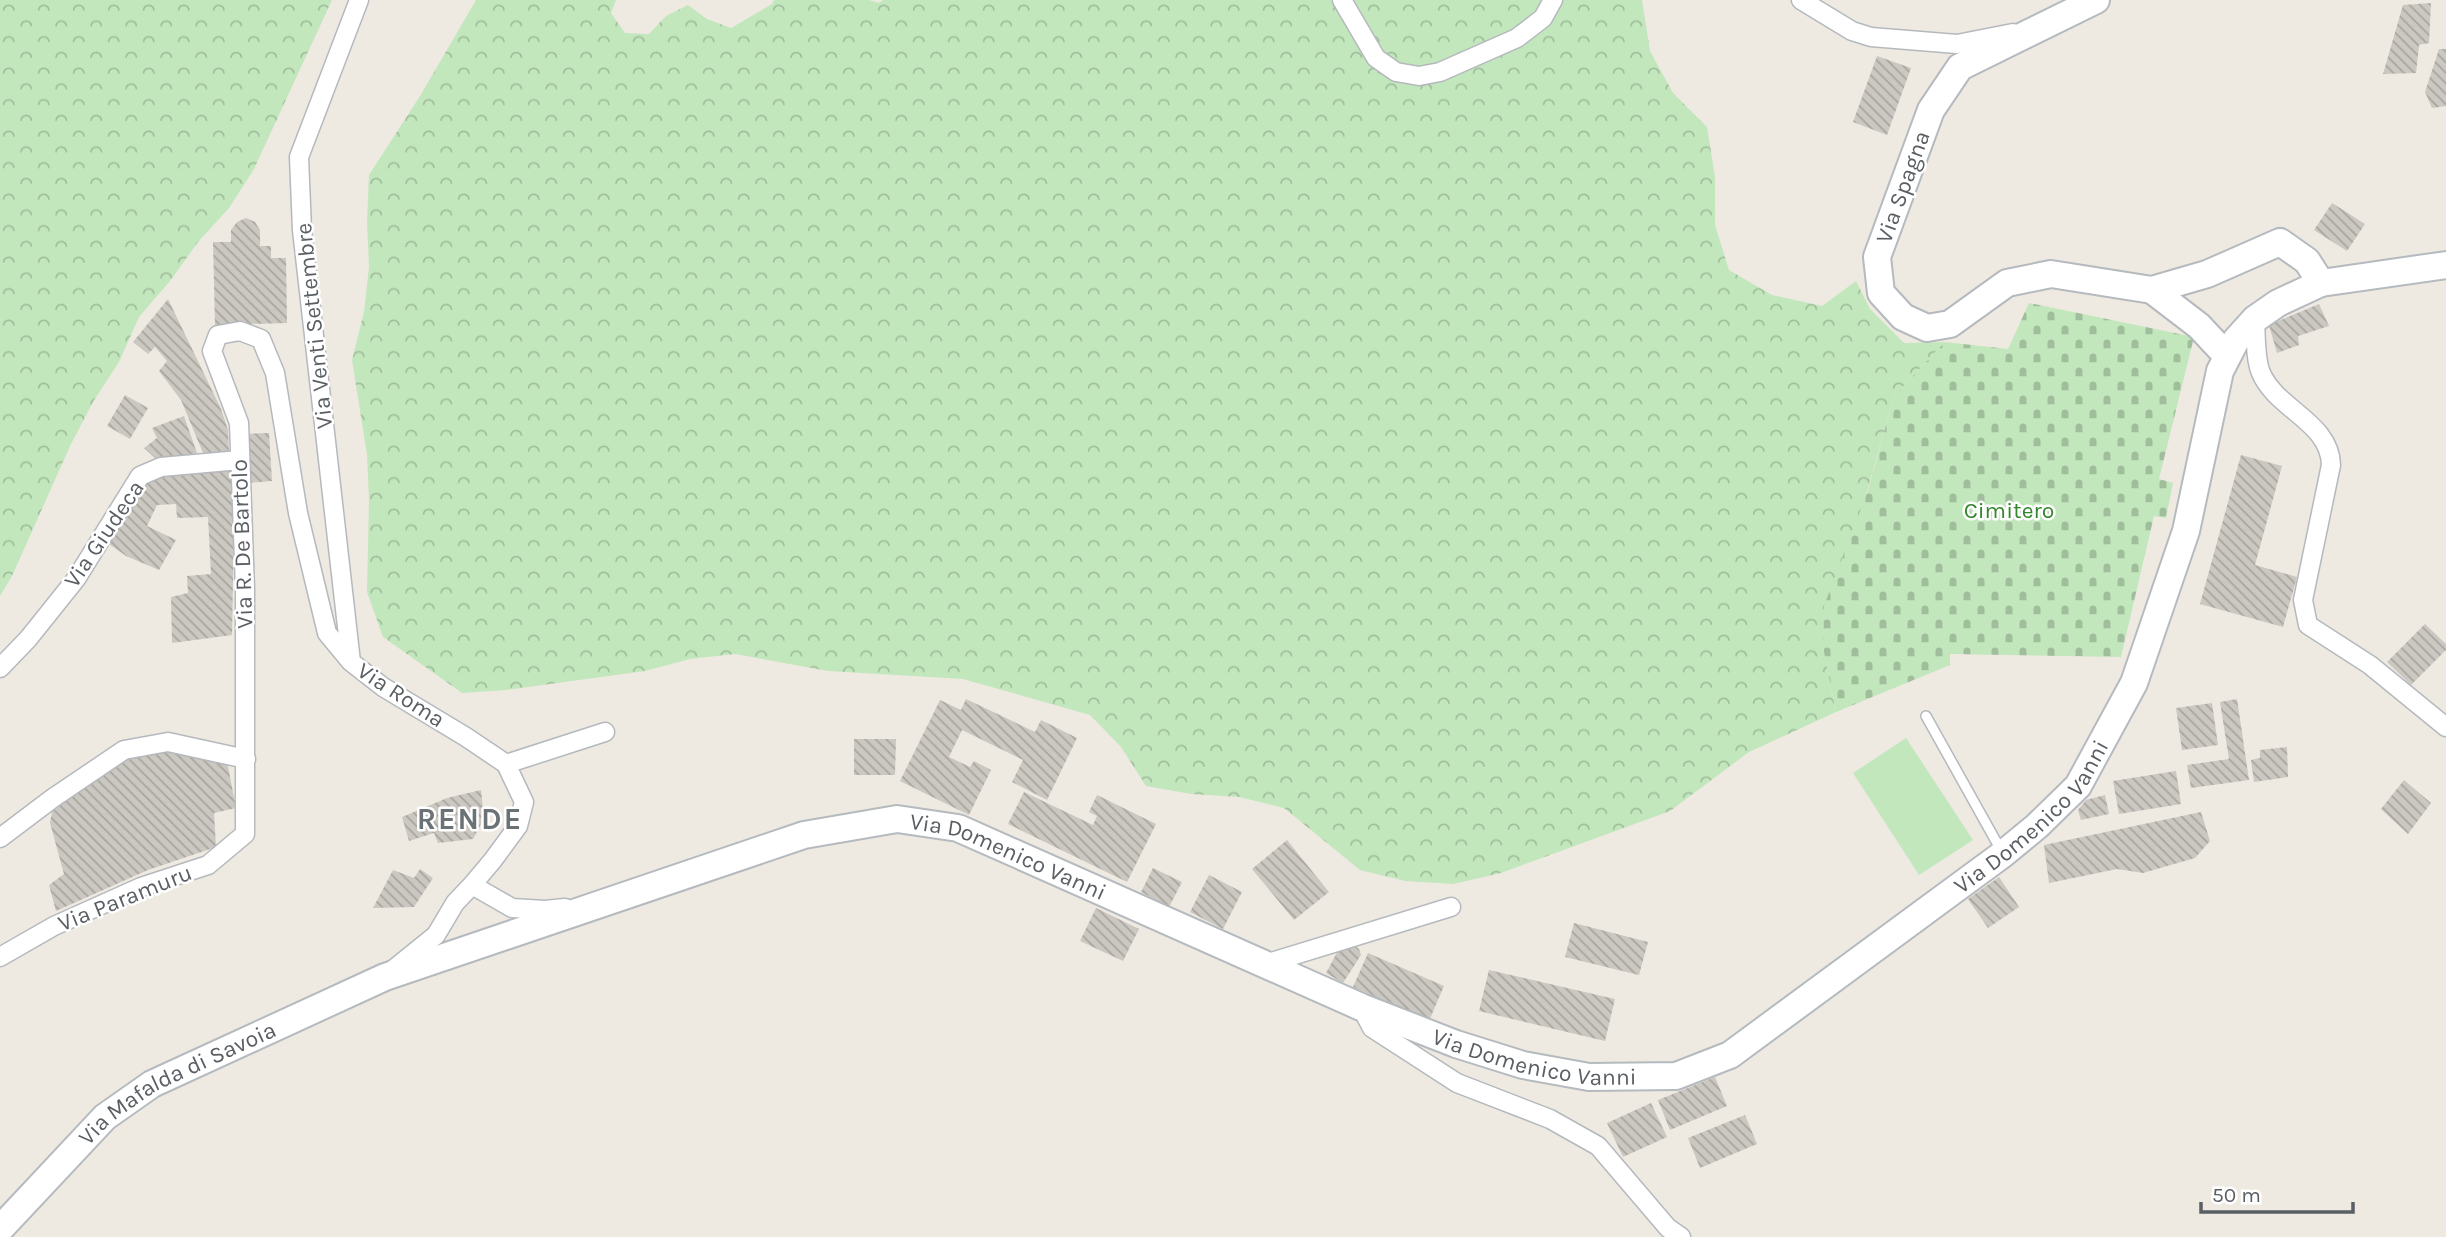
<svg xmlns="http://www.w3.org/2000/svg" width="2446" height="1237" viewBox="0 0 2446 1237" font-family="Karla,sans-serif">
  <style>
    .grass { fill: #c2e7bc }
    .forest { fill: url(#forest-crowns) }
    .cemetery { fill: url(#cemetery-stones) }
    .building { fill: url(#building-back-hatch) }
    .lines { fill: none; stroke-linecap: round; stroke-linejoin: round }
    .lane-casing { stroke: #b5b9bd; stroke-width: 12 }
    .street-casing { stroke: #b5b9bd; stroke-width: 21 }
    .secondary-casing { stroke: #b5babf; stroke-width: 30 }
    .lane { stroke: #fff; stroke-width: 9 }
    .street { stroke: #fff; stroke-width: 18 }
    .secondary { stroke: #fff; stroke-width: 26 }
    .labels { text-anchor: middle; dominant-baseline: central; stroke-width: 5; stroke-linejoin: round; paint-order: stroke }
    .street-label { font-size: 23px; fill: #5a5f64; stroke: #fff }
    .park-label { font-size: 23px; fill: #36852f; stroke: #fff }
    .district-label { font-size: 30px; font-weight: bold; letter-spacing: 2px; fill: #6b7276; stroke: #fff }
  </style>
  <defs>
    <pattern id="forest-crowns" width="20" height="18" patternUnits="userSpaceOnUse" patternTransform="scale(1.75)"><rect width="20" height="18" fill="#c2e7bc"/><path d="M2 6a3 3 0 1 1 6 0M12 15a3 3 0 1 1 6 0" fill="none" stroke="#a1be9c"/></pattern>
    <pattern id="cemetery-stones" width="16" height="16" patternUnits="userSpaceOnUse" patternTransform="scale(1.75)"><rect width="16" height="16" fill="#c2e7bc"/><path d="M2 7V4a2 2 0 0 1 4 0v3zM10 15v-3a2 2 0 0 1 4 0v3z" fill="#a1be9c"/></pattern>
    <pattern id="building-back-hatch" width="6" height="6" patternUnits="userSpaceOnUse" patternTransform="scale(1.75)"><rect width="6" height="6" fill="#cbc7c1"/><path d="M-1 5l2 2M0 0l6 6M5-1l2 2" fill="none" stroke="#a8a5a0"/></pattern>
  </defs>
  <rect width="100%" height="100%" fill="#eeeae2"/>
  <!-- grass -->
  <path class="grass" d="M 1906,738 L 1973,840 L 1919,875 L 1853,773 Z"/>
  <!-- forest -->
  <path class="forest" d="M 0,0 L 332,0 L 254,169 L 229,208 L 198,242 L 170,281 L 139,317 L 119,362 L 93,402 L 71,444 L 12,576 L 0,596 Z
    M 476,0 L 616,0 L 611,13 L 625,33 L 649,34 L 666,16 L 688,5 L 707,19 L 731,28 L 772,4 L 774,0 L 869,0 L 879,3 L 883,0 L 1642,0 L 1650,51 L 1673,93 L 1707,127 L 1715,177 L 1715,225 L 1729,270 L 1772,295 L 1822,306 L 1856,281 L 1870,309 L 1904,343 L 1945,342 L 1894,396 L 1823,647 L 1836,712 L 1749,752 L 1670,811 L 1501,873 L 1453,884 L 1405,881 L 1360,870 L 1284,808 L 1239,797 L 1191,794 L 1146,786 L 1121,747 L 1090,715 L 963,679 L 828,671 L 735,654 L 690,659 L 645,671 L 507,690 L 462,693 L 383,637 L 367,592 L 369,500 L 367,455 L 352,360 L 364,312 L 369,267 L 367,222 L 369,175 L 420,96 Z"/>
  <!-- cemetery -->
  <path class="cemetery" d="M 2029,303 L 2194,337 L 2159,479 L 2173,483 L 2166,518 L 2154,516 L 2121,657 L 1950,654 L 1950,665 L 1836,712 L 1823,647 L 1824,606 L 1868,490 L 1894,396 L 1945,342 L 2008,349 Z"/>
  <!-- building -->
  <path class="building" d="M 2431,3 L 2429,43 L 2419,45 L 2416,73 L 2383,74 L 2403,5 Z
    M 2439,49 L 2446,49 L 2446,106 L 2432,108 L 2425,92 Z
    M 1877,56 L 1911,68 L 1887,135 L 1853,122 Z
    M 2332,203 L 2365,224 L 2347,251 L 2314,230 Z
    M 246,218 L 255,222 L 260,230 L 260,246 L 271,246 L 271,258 L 286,258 L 287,323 L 215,325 L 213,242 L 231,242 L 231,230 L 237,222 Z
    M 168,299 L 221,409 L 228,430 L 229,453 L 203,453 L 181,400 L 159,371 L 167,361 L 155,347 L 148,354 L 133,342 Z
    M 2319,304 L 2329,326 L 2298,336 L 2299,345 L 2277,353 L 2269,325 Z
    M 125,395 L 148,408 L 130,439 L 107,426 Z
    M 184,416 L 197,453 L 159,462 L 144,448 L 157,438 L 152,428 Z
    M 269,433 L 272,481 L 247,483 L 244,434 Z
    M 2241,455 L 2282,466 L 2255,565 L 2297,577 L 2283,627 L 2200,604 Z
    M 172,471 L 235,471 L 232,635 L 172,643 L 171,597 L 188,593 L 187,576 L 211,574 L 208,517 L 177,518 L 176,504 L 157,505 L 147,526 L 176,540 L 159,570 L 126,556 L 105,541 L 145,479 Z
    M 2425,624 L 2446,644 L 2446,650 L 2411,685 L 2387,662 Z
    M 966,699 L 1035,732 L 1041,720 L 1077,738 L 1047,800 L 1012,782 L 1023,760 L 962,730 L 949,757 L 970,767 L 974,761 L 991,770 L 969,815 L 900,781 L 940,700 L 961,710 Z
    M 2237,699 L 2249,780 L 2191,788 L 2187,765 L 2229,759 L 2220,702 Z
    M 2212,703 L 2218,745 L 2182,750 L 2176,708 Z
    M 854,739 L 896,739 L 895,775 L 854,775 Z
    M 166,745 L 211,755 L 214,763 L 227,761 L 236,808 L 214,813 L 216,847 L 148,870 L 56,911 L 49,885 L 64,874 L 50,823 L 52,812 L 118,760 Z
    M 2287,747 L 2288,777 L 2254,782 L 2251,760 L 2260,758 L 2260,750 Z
    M 2176,771 L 2181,804 L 2119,814 L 2113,781 Z
    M 2404,780 L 2431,803 L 2408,834 L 2381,809 Z
    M 481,790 L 484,819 L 473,839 L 438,843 L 434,833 L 409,841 L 402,817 L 447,798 Z
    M 1024,792 L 1093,825 L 1097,816 L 1089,812 L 1097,795 L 1156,824 L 1127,882 L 1008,824 Z
    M 2105,795 L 2109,814 L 2081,820 L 2078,810 L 2086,800 Z
    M 2201,812 L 2210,841 L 2195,858 L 2143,873 L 2117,869 L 2049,883 L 2044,845 Z
    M 1287,840 L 1329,892 L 1294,920 L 1252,869 Z
    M 1153,868 L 1182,882 L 1169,907 L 1141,892 Z
    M 420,869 L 433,878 L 414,907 L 373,908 L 393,870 L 414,878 Z
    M 1209,875 L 1242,892 L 1223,929 L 1190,912 Z
    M 1999,877 L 2019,907 L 1988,928 L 1968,899 Z
    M 1096,908 L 1139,929 L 1123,961 L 1080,941 Z
    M 1574,923 L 1648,942 L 1639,975 L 1565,957 Z
    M 1353,944 L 1359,949 L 1361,955 L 1343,983 L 1326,973 L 1340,947 Z
    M 1368,953 L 1444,986 L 1429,1021 L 1353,987 Z
    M 1489,970 L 1615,999 L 1605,1041 L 1479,1011 Z
    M 1715,1077 L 1727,1106 L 1670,1130 L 1658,1100 Z
    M 1651,1103 L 1667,1137 L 1623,1157 L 1607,1123 Z
    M 1745,1115 L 1757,1144 L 1700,1168 L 1688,1138 Z"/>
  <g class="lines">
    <defs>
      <path id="lane" d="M 1926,716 L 2002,852"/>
      <path id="street" d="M 1342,0 L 1376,58 L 1396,72 L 1419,76 L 1440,72 L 1517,38 L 1543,18 L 1553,0
        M 1801,0 L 1852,31 L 1871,37 L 1957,44 L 2013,33
        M 2255,319 C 2256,336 2255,359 2261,373 C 2277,410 2330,422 2331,465 L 2303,600 L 2308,625 L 2370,665 L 2446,727
        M 351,662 L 302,230 L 299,157 L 359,0
        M 0,668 L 28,639 L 76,579 L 140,476 L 161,467 L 240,460
        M 506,764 L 605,732
        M 0,838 L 53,798 L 124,750 L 168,742 L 246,759
        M 0,957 L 54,926 L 141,887 L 208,865 L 245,834 L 245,589 L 239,423 L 212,351 L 218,335 L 240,331 L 261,339 L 275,373 L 298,513 L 327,633 L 351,662 L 383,687 L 466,737 L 506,764 L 524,802 L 518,826 L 493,860 L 472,885 L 512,908 L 545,910 L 565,908
        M 1265,964 L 1451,907
        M 394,969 L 436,935 L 455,903 L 472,885
        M 1361,1007 L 1372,1028 L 1457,1083 L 1550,1119 L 1598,1146 L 1668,1228 L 1681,1237"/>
      <g id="secondary">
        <path d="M 2096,0 L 1960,67 L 1931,110 L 1877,257 L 1881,293 L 1903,317 L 1927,328 L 1950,324 L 2007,283 L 2051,274 L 2152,290 L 2207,274 L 2280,242 L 2307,261 L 2321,283"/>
        <path d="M 2152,290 L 2199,326 L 2227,356"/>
        <path id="s1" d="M 0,1229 L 105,1117 L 152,1084 L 385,977 L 804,835 L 897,819 L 958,828 L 1361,1007 L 1456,1044 L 1523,1065 L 1589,1077 L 1676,1076 L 1730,1055 L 2003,854 L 2037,826 L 2078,786 L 2134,683 L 2186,531 L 2220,371 L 2236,340 L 2255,319 L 2278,303 L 2321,283 L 2446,265"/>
      </g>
    </defs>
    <!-- lane casing -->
    <use href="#lane" class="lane-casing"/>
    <!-- street casing -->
    <use href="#street" class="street-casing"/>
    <!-- secondary casing -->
    <use href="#secondary" class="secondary-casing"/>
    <!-- lane -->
    <use href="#lane" class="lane"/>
    <!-- street -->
    <use href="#street" class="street"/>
    <!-- secondary -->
    <use href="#secondary" class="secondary"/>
  </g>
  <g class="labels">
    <!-- street labels -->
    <g class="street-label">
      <text transform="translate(1903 187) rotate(-70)">Via Spagna</text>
      <text transform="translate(314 326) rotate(-96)">Via Venti Settembre</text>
      <text transform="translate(104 534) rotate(-56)">Via Giudeca</text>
      <text transform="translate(242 544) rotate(-92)">Via R. De Bartolo</text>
      <text transform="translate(401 695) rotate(33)">Via Roma</text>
      <text stroke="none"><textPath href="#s1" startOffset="2277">Via Domenico Vanni</textPath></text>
      <text stroke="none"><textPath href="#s1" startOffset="1122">Via Domenico Vanni</textPath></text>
      <text transform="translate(125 898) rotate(-22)">Via Paramuru</text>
      <text stroke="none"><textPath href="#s1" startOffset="1689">Via Domenico Vanni</textPath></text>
      <text stroke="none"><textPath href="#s1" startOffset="233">Via Mafalda di Savoia</textPath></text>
    </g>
    <!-- park labels -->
    <g class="park-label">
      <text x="2009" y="510">Cimitero</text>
    </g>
    <!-- district labels -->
    <g class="district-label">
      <text x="470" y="819">RENDE</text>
    </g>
  </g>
  <!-- scale -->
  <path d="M2201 1202v10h152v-10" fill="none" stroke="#5a5f64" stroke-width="3.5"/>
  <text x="2212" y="1202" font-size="21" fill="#5a5f64" stroke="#ffffff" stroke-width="5" paint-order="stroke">50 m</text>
</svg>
